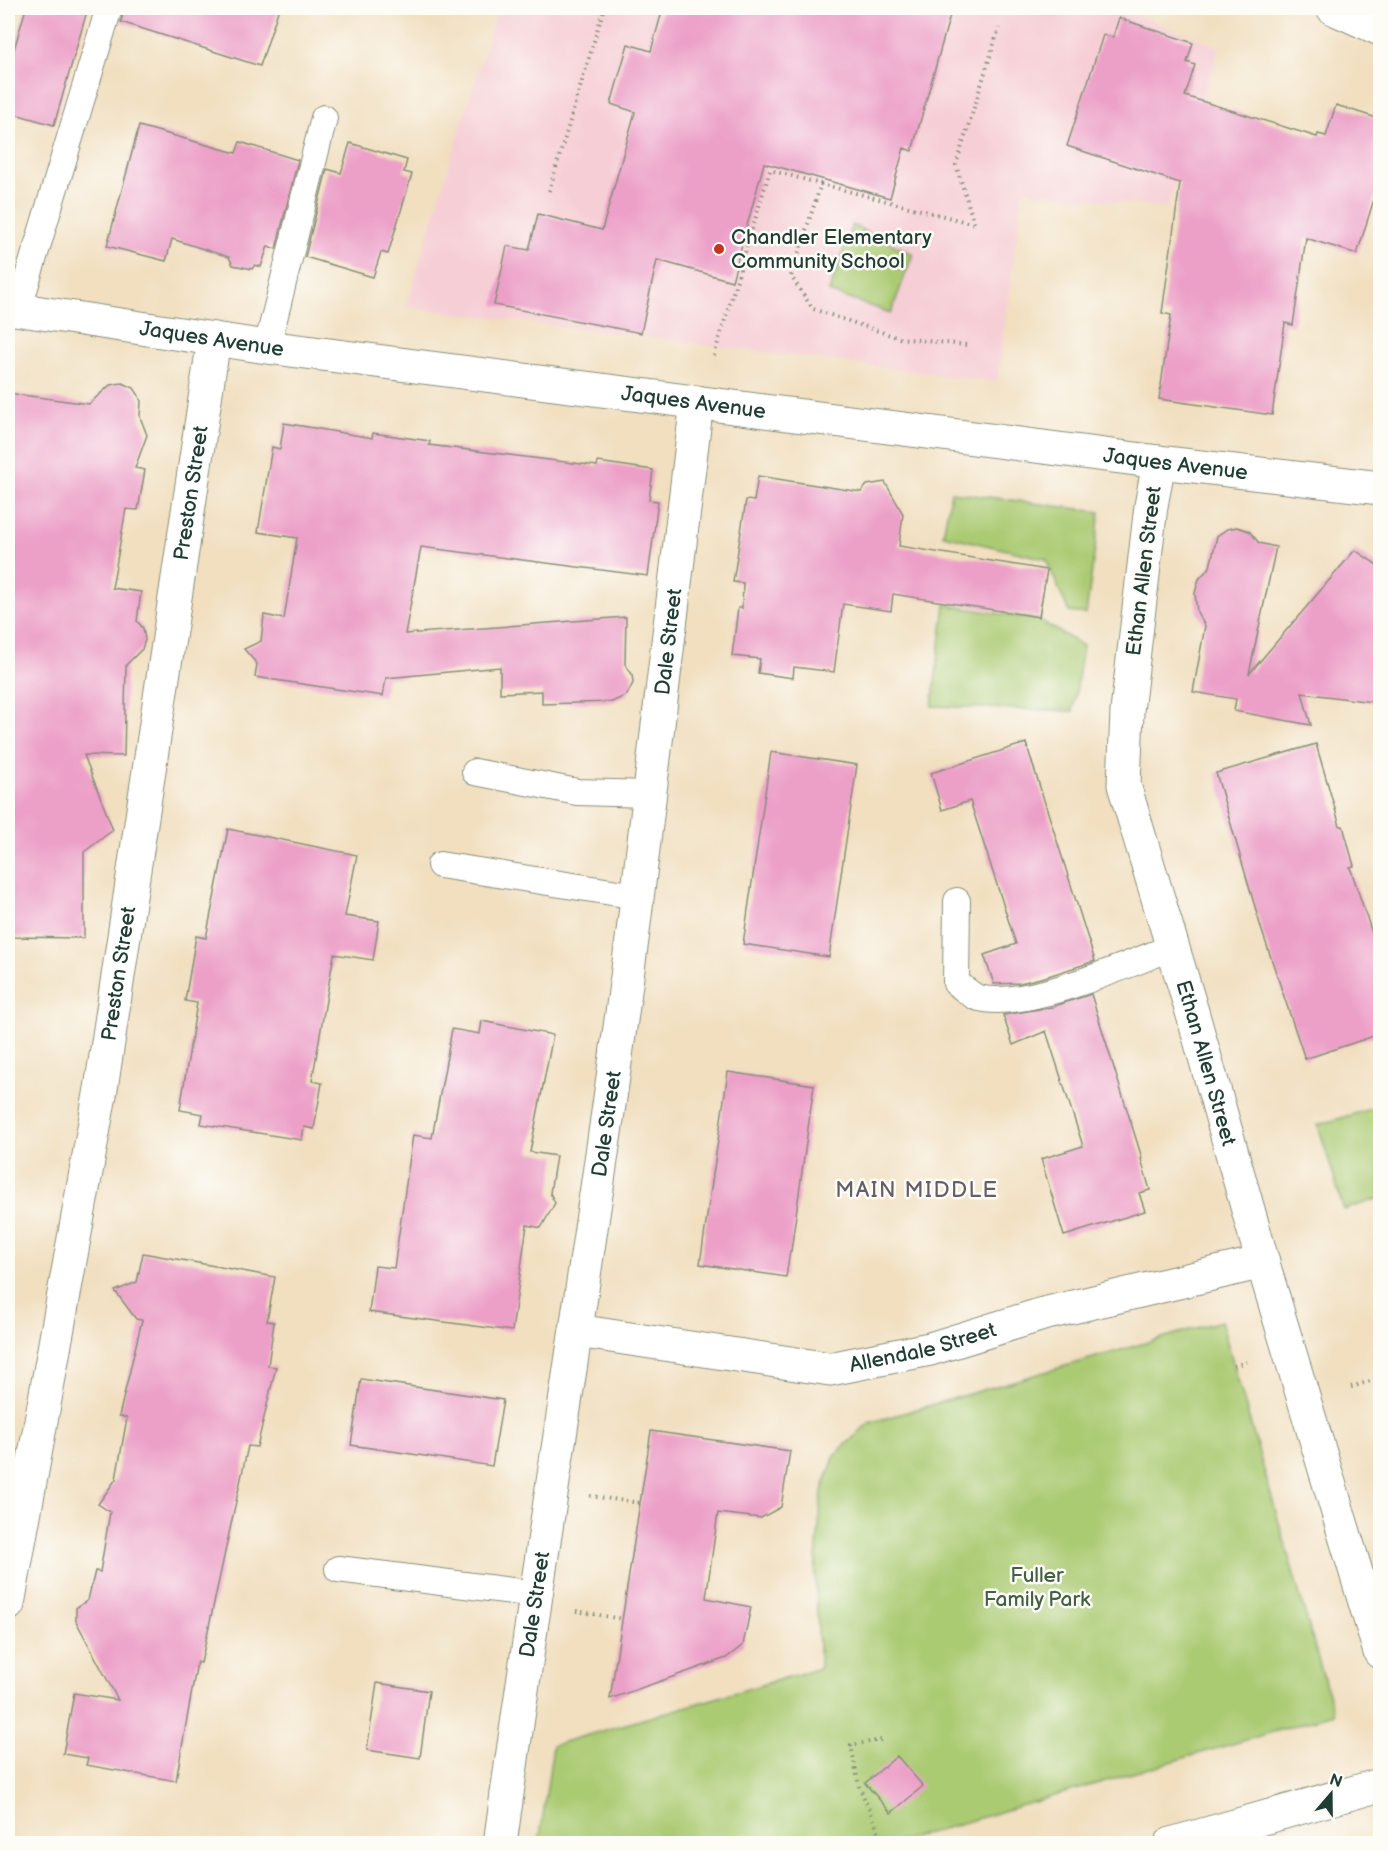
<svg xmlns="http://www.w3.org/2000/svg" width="1388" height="1851" viewBox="0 0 1388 1851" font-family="'Balsamiq Sans',sans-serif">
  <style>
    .built { fill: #f6cfd6 }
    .green { fill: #abcb73; stroke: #658454; stroke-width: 1.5 }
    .building { fill: #ec9fc7 }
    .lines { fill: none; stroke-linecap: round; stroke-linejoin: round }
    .service-casing { stroke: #888e7a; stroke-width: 28 }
    .minor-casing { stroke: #888e7a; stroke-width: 35 }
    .primary-casing { stroke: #888e7a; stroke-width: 35 }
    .path { stroke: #888e7a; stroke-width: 4; stroke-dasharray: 1.5 4.5; stroke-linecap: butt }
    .service { stroke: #fff; stroke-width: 26 }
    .minor { stroke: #fff; stroke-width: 33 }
    .primary { stroke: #fff; stroke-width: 33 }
    .poi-dot { fill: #c8321e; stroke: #fdfcf7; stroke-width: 2 }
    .labels { text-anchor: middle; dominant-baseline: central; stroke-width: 5; stroke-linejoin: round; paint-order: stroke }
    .poi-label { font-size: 21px; fill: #1f3d34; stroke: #fdfcf7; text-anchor: start }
    .street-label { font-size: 21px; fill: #1f3d34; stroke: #fdfcf7 }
    .park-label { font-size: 21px; fill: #426044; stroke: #fdfcf7 }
    .neighbourhood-label { font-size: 22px; letter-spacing: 1.5px; fill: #675f67; stroke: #fdfcf7 }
  </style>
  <rect width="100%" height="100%" fill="#fdfcf7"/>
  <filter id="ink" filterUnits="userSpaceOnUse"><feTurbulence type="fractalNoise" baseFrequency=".0167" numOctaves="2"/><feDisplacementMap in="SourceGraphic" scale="12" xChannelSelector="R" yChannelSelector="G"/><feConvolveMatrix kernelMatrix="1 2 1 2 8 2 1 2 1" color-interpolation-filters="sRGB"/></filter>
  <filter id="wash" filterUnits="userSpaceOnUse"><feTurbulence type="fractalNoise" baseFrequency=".008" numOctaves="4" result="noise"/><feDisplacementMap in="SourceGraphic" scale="24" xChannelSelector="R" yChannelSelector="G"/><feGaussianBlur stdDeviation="1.35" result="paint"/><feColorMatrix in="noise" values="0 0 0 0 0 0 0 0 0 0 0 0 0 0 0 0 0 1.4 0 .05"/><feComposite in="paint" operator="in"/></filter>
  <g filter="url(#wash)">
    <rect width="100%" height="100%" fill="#f1dfc0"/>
    <!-- built -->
    <path class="built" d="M 497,8 L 1119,8 L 1220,47 L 1167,208 L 1023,191 L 997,382 L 406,307 Z"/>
    <!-- green -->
    <path class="green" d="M 852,225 L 913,254 L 891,313 L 829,292 Z
      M 951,492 L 1100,512 L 1086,614 L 1069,612 L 1046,559 L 943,535 Z
      M 945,605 L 1039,620 L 1083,646 L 1073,711 L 932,706 Z
      M 1380,1106 L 1380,1198 L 1344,1210 L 1318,1125 Z
      M 1221,1321 L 1334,1714 L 894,1843 L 539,1844 L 553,1745 L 820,1668 L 815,1572 L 822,1491 L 835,1455 L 869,1423 Z"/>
    <g id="blocks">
      <!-- building -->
      <path class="building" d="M 26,8 L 88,8 L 54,125 L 8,112 L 8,70 Z
        M 124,8 L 279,8 L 260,66 L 121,22 Z
        M 663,8 L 952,8 L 912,151 L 904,148 L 890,198 L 764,163 L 732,281 L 657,260 L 641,333 L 494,305 L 507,246 L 529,250 L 538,214 L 602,230 L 635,112 L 611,104 L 628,44 L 651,51 Z
        M 1119,18 L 1193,43 L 1187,62 L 1195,65 L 1185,96 L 1317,137 L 1318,134 L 1326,136 L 1336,105 L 1380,119 L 1380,180 L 1357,254 L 1306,238 L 1293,325 L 1285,323 L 1272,415 L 1159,399 L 1171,315 L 1162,313 L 1180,183 L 1067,146 L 1103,35 L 1113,37 Z
        M 139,126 L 236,153 L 240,142 L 298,160 L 276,249 L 268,246 L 261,267 L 255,265 L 252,269 L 233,265 L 229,257 L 172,239 L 166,261 L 107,246 Z
        M 350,143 L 407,160 L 404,172 L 412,174 L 388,254 L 381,252 L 373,277 L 305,257 L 327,169 L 341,173 Z
        M 122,383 L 134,388 L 138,394 L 141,401 L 140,417 L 147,435 L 135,468 L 145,470 L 138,510 L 126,509 L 112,588 L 141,592 L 137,621 L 143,628 L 145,640 L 142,649 L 126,665 L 124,756 L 84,755 L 113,830 L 84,852 L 84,938 L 8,937 L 8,393 L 89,404 L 110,385 Z
        M 284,423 L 372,438 L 373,433 L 430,441 L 429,445 L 597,466 L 598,462 L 653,470 L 649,500 L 658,501 L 648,576 L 421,547 L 405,634 L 626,617 L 625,664 L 632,674 L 633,683 L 627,695 L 612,702 L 542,704 L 542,691 L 500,693 L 500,667 L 386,678 L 383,696 L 255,677 L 257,664 L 244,649 L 261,641 L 264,615 L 284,619 L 297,538 L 258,532 L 272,447 L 280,449 Z
        M 758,476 L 861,492 L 867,485 L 885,482 L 903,514 L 899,546 L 1047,570 L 1039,617 L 893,594 L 891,611 L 843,604 L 834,672 L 794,667 L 793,678 L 758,673 L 760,659 L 732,656 L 738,608 L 742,608 L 743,583 L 733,582 L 746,500 L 754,501 Z
        M 1237,527 L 1249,531 L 1259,543 L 1276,547 L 1249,674 L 1355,550 L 1380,567 L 1380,671 L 1376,671 L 1372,702 L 1302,693 L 1311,725 L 1234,711 L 1236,699 L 1193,692 L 1205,626 L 1197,612 L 1195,593 L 1199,579 L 1210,567 L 1217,536 L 1227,529 Z
        M 1026,743 L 1095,961 L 1045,977 L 1020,983 L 994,984 L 984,955 L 1016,944 L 970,801 L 942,810 L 931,773 Z
        M 1316,744 L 1340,826 L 1343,826 L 1354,866 L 1350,867 L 1380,957 L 1380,1034 L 1305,1059 L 1262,931 L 1216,773 Z
        M 771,752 L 857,765 L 829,957 L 743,944 Z
        M 228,829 L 357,855 L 345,916 L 379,921 L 373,960 L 334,954 L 312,1081 L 322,1083 L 314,1129 L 304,1127 L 302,1140 L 201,1124 L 203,1114 L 180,1110 L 197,1003 L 185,1001 L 196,936 L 206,938 Z
        M 1091,994 L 1142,1158 L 1141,1159 L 1150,1190 L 1139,1193 L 1145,1211 L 1064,1236 L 1041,1159 L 1083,1146 L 1046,1031 L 1013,1045 L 1003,1015 L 1052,1007 Z
        M 482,1021 L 553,1035 L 530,1152 L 556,1156 L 550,1193 L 555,1203 L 541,1228 L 527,1225 L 512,1331 L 369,1312 L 375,1266 L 394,1268 L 413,1135 L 432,1138 L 452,1029 L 480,1034 Z
        M 728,1072 L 814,1085 L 791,1251 L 790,1251 L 786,1277 L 700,1264 Z
        M 143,1253 L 275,1277 L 267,1321 L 274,1322 L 268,1366 L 276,1367 L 257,1447 L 248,1446 L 201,1663 L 197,1662 L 176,1781 L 86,1765 L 88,1758 L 63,1754 L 74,1693 L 118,1700 L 76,1621 L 76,1608 L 88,1600 L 95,1571 L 100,1572 L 110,1512 L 98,1504 L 116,1479 L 127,1418 L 119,1416 L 142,1320 L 136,1319 L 115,1291 L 137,1282 Z
        M 361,1379 L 503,1400 L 492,1466 L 351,1445 Z
        M 651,1431 L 790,1451 L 781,1507 L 761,1518 L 718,1513 L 706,1598 L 751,1607 L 743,1645 L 726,1658 L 610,1699 Z
        M 377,1683 L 429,1691 L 420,1758 L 367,1750 Z
        M 897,1756 L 923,1786 L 891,1813 L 865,1783 Z"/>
    </g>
  </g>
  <g filter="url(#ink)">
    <use href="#blocks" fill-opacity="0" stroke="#888e7a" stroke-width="1.5"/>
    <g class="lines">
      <defs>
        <path id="service" d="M 18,310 L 109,8
          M 267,347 L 324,118
          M 475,772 L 577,792 L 649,794
          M 440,865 L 637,896
          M 957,901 L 956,983 C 963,987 971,996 979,998 C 1026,1010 1126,965 1173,947
          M 338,1569 L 535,1594"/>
        <g id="minor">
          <path id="s1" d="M 8,308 L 267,347 L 1159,462 L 1380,488"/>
          <path id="s2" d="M 1159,462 L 1151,506 L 1127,711 L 1124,785 L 1193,1015 L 1267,1277 L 1380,1652"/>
          <path id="s3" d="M 577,1331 L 830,1369 L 930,1349 L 1043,1314 L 1263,1262"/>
          <path id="s4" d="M 8,1604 L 101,1089 L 214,339"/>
          <path id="s5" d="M 500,1844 C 542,1539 593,1236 633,932 C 656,755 675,578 697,402"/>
          <path d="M 1171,1844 L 1380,1785"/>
        </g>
        <path id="primary" d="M 1333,8 L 1380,29"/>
      </defs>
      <!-- service casing -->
      <use href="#service" class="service-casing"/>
      <!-- minor casing -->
      <use href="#minor" class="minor-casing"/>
      <!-- primary casing -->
      <use href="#primary" class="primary-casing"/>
      <!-- path -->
      <path class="path" d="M 549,191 L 604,8
        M 974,223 L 956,165 L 999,28
        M 966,345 L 899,338 L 813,309 L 791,276 L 821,184 L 974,224
        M 714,356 L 770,170 L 821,184
        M 1234,1366 L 1246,1362
        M 1351,1387 L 1380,1378
        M 590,1496 L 640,1503
        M 576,1611 L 622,1619
        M 881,1740 L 851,1745 L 859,1786 L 884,1844"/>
      <!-- service -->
      <use href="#service" class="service"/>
      <!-- minor -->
      <use href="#minor" class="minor"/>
      <!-- primary -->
      <use href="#primary" class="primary"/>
    </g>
  </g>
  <!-- markers -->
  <circle class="poi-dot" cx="719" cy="249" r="6"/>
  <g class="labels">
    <!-- poi labels -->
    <g class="poi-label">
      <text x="731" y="237">Chandler Elementary<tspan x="731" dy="24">Community School</tspan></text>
    </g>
    <!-- street labels -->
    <g class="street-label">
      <text stroke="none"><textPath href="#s1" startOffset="206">Jaques Avenue</textPath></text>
      <text stroke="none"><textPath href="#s1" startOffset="692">Jaques Avenue</textPath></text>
      <text stroke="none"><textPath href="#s1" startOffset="1178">Jaques Avenue</textPath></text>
      <text stroke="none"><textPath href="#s4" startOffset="1126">Preston Street</textPath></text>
      <text transform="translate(1144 571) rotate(-83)">Ethan Allen Street</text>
      <text stroke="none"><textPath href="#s5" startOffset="1214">Dale Street</textPath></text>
      <text stroke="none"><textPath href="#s4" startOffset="640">Preston Street</textPath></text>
      <text stroke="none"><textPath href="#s2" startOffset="615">Ethan Allen Street</textPath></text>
      <text stroke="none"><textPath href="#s5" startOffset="728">Dale Street</textPath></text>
      <text stroke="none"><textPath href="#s3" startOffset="351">Allendale Street</textPath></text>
      <text stroke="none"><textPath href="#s5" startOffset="242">Dale Street</textPath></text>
    </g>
    <!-- park labels -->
    <g class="park-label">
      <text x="1037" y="1575">Fuller<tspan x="1037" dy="24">Family Park</tspan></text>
    </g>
    <!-- neighbourhood labels -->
    <g class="neighbourhood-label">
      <text x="917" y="1190">MAIN MIDDLE</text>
    </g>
  </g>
  <!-- margin -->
  <rect width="1388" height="1851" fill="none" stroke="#fdfcf7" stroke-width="30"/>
  <!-- north arrow -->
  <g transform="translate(1331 1794) rotate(20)" stroke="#fdfcf7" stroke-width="4.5" paint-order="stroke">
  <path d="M0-4.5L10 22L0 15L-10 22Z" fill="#1f3d34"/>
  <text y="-9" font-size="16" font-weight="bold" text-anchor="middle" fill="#1f3d34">N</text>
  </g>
</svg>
